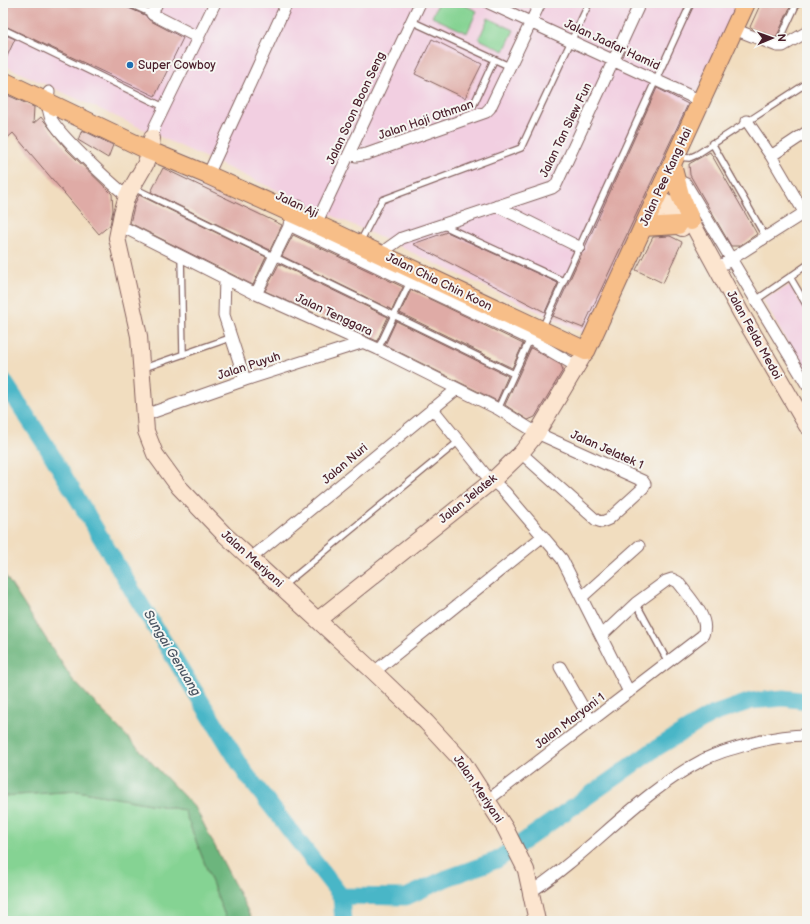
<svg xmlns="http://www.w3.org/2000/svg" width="810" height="924" viewBox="0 0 810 924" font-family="'Balsamiq Sans',sans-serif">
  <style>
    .built { fill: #f2cfe1 }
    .green { fill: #85d393; stroke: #68795f }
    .forest { fill: #6cb57d; stroke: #5b6a54 }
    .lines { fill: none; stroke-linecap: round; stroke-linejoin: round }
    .river { stroke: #4ab6c7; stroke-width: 17 }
    .building { fill: #dfaba6 }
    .lane-casing { stroke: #84625f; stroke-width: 8 }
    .street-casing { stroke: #84625f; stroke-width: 13 }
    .secondary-casing { stroke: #84625f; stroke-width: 18 }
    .primary-casing { stroke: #84625f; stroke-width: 20 }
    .lane { stroke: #fff; stroke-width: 5.5 }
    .street { stroke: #fff; stroke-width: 11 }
    .secondary { stroke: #fce5cf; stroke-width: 16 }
    .primary { stroke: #f7be88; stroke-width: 18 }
    .poi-dot { fill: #1f6fb2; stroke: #f6f6f2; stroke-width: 1.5 }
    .labels { text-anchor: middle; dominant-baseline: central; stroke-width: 4; stroke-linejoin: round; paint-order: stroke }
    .street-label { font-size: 12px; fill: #4a1f2b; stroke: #f6f6f2 }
    .poi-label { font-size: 12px; fill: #4a1f2b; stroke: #f6f6f2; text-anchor: start }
    .water-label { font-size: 13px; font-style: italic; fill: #4a5462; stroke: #f6f6f2 }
  </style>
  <rect width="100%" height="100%" fill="#f6f6f2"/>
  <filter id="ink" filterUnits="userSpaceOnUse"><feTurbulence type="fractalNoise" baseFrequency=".025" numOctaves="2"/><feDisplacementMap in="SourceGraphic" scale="8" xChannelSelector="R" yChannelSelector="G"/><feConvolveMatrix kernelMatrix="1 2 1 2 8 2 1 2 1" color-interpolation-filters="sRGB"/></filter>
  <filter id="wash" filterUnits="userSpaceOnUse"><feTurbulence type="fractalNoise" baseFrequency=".012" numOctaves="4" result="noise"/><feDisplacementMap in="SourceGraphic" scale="16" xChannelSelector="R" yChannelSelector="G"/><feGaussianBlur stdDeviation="0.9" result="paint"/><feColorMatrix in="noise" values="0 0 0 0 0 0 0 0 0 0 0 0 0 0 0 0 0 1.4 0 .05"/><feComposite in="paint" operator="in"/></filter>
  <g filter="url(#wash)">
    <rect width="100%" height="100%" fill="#f1ddbf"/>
    <!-- built -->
    <path class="built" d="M 3,3 L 739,3 L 586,334 L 377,236 L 3,65 Z
      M 790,285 L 807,314 L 807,377 L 763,300 Z"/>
    <!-- green -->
    <path class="green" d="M 438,3 L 460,3 L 477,11 L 467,33 L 432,17 Z
      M 488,18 L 514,30 L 504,51 L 479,39 Z
      M 77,791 L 184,810 L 227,921 L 3,921 L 3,796 Z"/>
    <!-- forest -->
    <path class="forest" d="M 3,572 L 72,679 L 196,809 L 253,921 L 227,921 L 184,810 L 77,791 L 3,796 Z"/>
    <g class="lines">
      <!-- river -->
      <path class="river" d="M 3,380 L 45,444 L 135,595 L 246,774 L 341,896 L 343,921
        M 341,896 L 406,897 L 447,878 L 497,860 L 655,749 L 711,715 L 751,701 L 784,698 L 807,701"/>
    </g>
    <g id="blocks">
      <!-- building -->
      <path class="building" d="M 3,3 L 124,3 L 126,7 L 145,15 L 149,20 L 183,38 L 155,96 L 3,25 Z
        M 761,3 L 792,3 L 776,38 L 750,27 Z
        M 3,34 L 15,39 L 3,65 Z
        M 432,39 L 482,64 L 465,98 L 415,74 Z
        M 657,88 L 688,104 L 583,328 L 553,316 L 582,253 L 585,250 L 586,245 Z
        M 3,93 L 34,107 L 33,124 L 41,117 L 67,150 L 112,194 L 113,210 L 110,225 L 99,234 L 13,133 L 3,142 Z
        M 82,130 L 113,145 L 108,158 L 78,140 Z
        M 710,152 L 757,234 L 739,246 L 731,246 L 690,175 L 689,164 Z
        M 163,168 L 282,225 L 270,250 L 151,192 Z
        M 139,195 L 266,257 L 253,285 L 130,223 L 135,203 Z
        M 447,232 L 558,283 L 545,312 L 413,244 Z
        M 293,235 L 403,287 L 392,310 L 282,256 Z
        M 670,236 L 682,242 L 663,283 L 636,270 L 653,237 Z
        M 279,264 L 388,317 L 377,341 L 265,291 Z
        M 411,290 L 523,344 L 512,368 L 400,313 Z
        M 396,321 L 508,376 L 497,401 L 385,345 Z
        M 531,348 L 561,365 L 563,370 L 535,417 L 528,420 L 505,405 Z"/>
    </g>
  </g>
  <g filter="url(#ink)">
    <use href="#blocks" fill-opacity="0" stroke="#84625f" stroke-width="1"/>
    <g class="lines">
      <defs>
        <path id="lane" d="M 128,3 L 152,14
          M 411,21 L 511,67
          M 3,29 L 164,107
          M 777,46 L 797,3
          M 474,104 L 494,60
          M 712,143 L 765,236
          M 678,157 L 689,158 L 696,155 L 807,83
          M 134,188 L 514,374
          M 444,226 L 563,281
          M 360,242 L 382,200 L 521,148 L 589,3
          M 181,256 L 183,354
          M 790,277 L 807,306
          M 756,300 L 807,265
          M 545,322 L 691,3
          M 378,349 L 410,282
          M 144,368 L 230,338
          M 498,409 L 530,339
          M 283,586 L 459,441
          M 636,603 L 668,662"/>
        <path id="street" d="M 157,3 L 152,14 L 199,38
          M 489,3 L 701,101
          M 734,29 L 777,46 L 783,46 L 807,32
          M 49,92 C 48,100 47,108 50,116 C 55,132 112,184 127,196
          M 747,121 L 771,156 L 804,212
          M 152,138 L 155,126 L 215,3
          M 349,154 L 356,156 L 367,154 L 486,112 L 490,108 L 540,3
          M 771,156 L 807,132
          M 208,175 L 287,3
          M 675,179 L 686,184 L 807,385
          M 497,206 L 579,247
          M 316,224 L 420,3
          M 119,225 L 256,294 L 378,349 L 498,409 L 537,433 L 643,481 L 645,484 L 643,488 L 609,519 L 602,522 L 596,520 L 521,453
          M 289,225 L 530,339 L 576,366
          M 384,256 L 388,248 L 402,238 L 552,188 L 556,185 L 640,3
          M 725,263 L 807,211
          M 225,278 L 224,315 L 245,380
          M 256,294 L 299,206
          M 432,408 L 485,474 L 505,492 L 562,559 L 629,692
          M 145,415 L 245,380 L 361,343
          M 250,559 L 457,389
          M 582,597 L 639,546
          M 560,667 L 591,721
          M 374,672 L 543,536
          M 488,800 L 703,635 C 711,618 688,596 678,582 L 672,579 L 666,581 L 636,603 L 601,636
          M 532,891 C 591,852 638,794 701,761 C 717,752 736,748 753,743 C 771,738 788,735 807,735"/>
        <path id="secondary" d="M 152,138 L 150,151 L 145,165 L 127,196 L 122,213 L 117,238 L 139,336 L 146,431 L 155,454 L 179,487 L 224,534 L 374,672 L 426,722 L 462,761 L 505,828 L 526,870 L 537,921
          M 656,198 L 676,208 L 691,221 L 741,313 L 807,426
          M 650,211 L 682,228
          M 319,619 L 493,480 L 521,453 L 537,433 L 586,351"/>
        <path id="primary" d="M 3,81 L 150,151 L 208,175 L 316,224 L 586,351 L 746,3
          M 672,165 L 680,195 L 691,221
          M 643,227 L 678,225"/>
      </defs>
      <!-- lane casing -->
      <use href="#lane" class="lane-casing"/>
      <!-- street casing -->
      <use href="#street" class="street-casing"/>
      <!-- secondary casing -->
      <use href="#secondary" class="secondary-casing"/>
      <!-- primary casing -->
      <use href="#primary" class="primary-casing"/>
      <!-- lane -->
      <use href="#lane" class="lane"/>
      <!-- street -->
      <use href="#street" class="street"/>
      <!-- secondary -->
      <use href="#secondary" class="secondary"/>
      <!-- primary -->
      <use href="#primary" class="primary"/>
    </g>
  </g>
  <!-- markers -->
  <circle class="poi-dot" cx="130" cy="65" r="4"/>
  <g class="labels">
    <!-- street labels -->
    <g class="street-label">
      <text transform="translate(612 45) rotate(25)">Jalan Jaafar Hamid</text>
      <text transform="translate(356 108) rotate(-65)">Jalan Soon Boon Seng</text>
      <text transform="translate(426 120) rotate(-19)">Jalan Haji Othman</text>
      <text transform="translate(566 130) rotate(-64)">Jalan Tan Siew Fun</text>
      <text transform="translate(666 177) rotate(-65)">Jalan Pee Kang Hai</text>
      <text transform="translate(297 205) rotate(25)">Jalan Aji</text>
      <text transform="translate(439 282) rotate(26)">Jalan Chia Chin Koon</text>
      <text transform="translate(334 315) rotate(25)">Jalan Tenggara</text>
      <text transform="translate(754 335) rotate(61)">Jalan Felda Medoi</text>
      <text transform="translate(249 366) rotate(-18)">Jalan Puyuh</text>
      <text transform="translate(607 450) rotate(24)">Jalan Jelatek 1</text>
      <text transform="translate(345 464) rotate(-40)">Jalan Nuri</text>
      <text transform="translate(468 499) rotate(-39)">Jalan Jelatek</text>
      <text transform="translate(252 559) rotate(42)">Jalan Meriyani</text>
      <text transform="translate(570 721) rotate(-37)">Jalan Maryani 1</text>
      <text transform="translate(478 789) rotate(56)">Jalan Meriyani</text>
    </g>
    <!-- poi labels -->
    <g class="poi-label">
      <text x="138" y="65">Super Cowboy</text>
    </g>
    <!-- water labels -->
    <g class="water-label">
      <text transform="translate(172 653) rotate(59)">Sungai Genuang</text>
    </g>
  </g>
  <!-- margin -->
  <rect width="810" height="924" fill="none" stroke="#f6f6f2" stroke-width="16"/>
  <!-- north arrow -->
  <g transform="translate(772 38) rotate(88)" stroke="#f6f6f2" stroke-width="3" paint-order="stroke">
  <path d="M0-3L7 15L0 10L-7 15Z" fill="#4a1f2b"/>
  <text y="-6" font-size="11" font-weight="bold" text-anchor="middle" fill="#4a1f2b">N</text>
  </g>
</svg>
